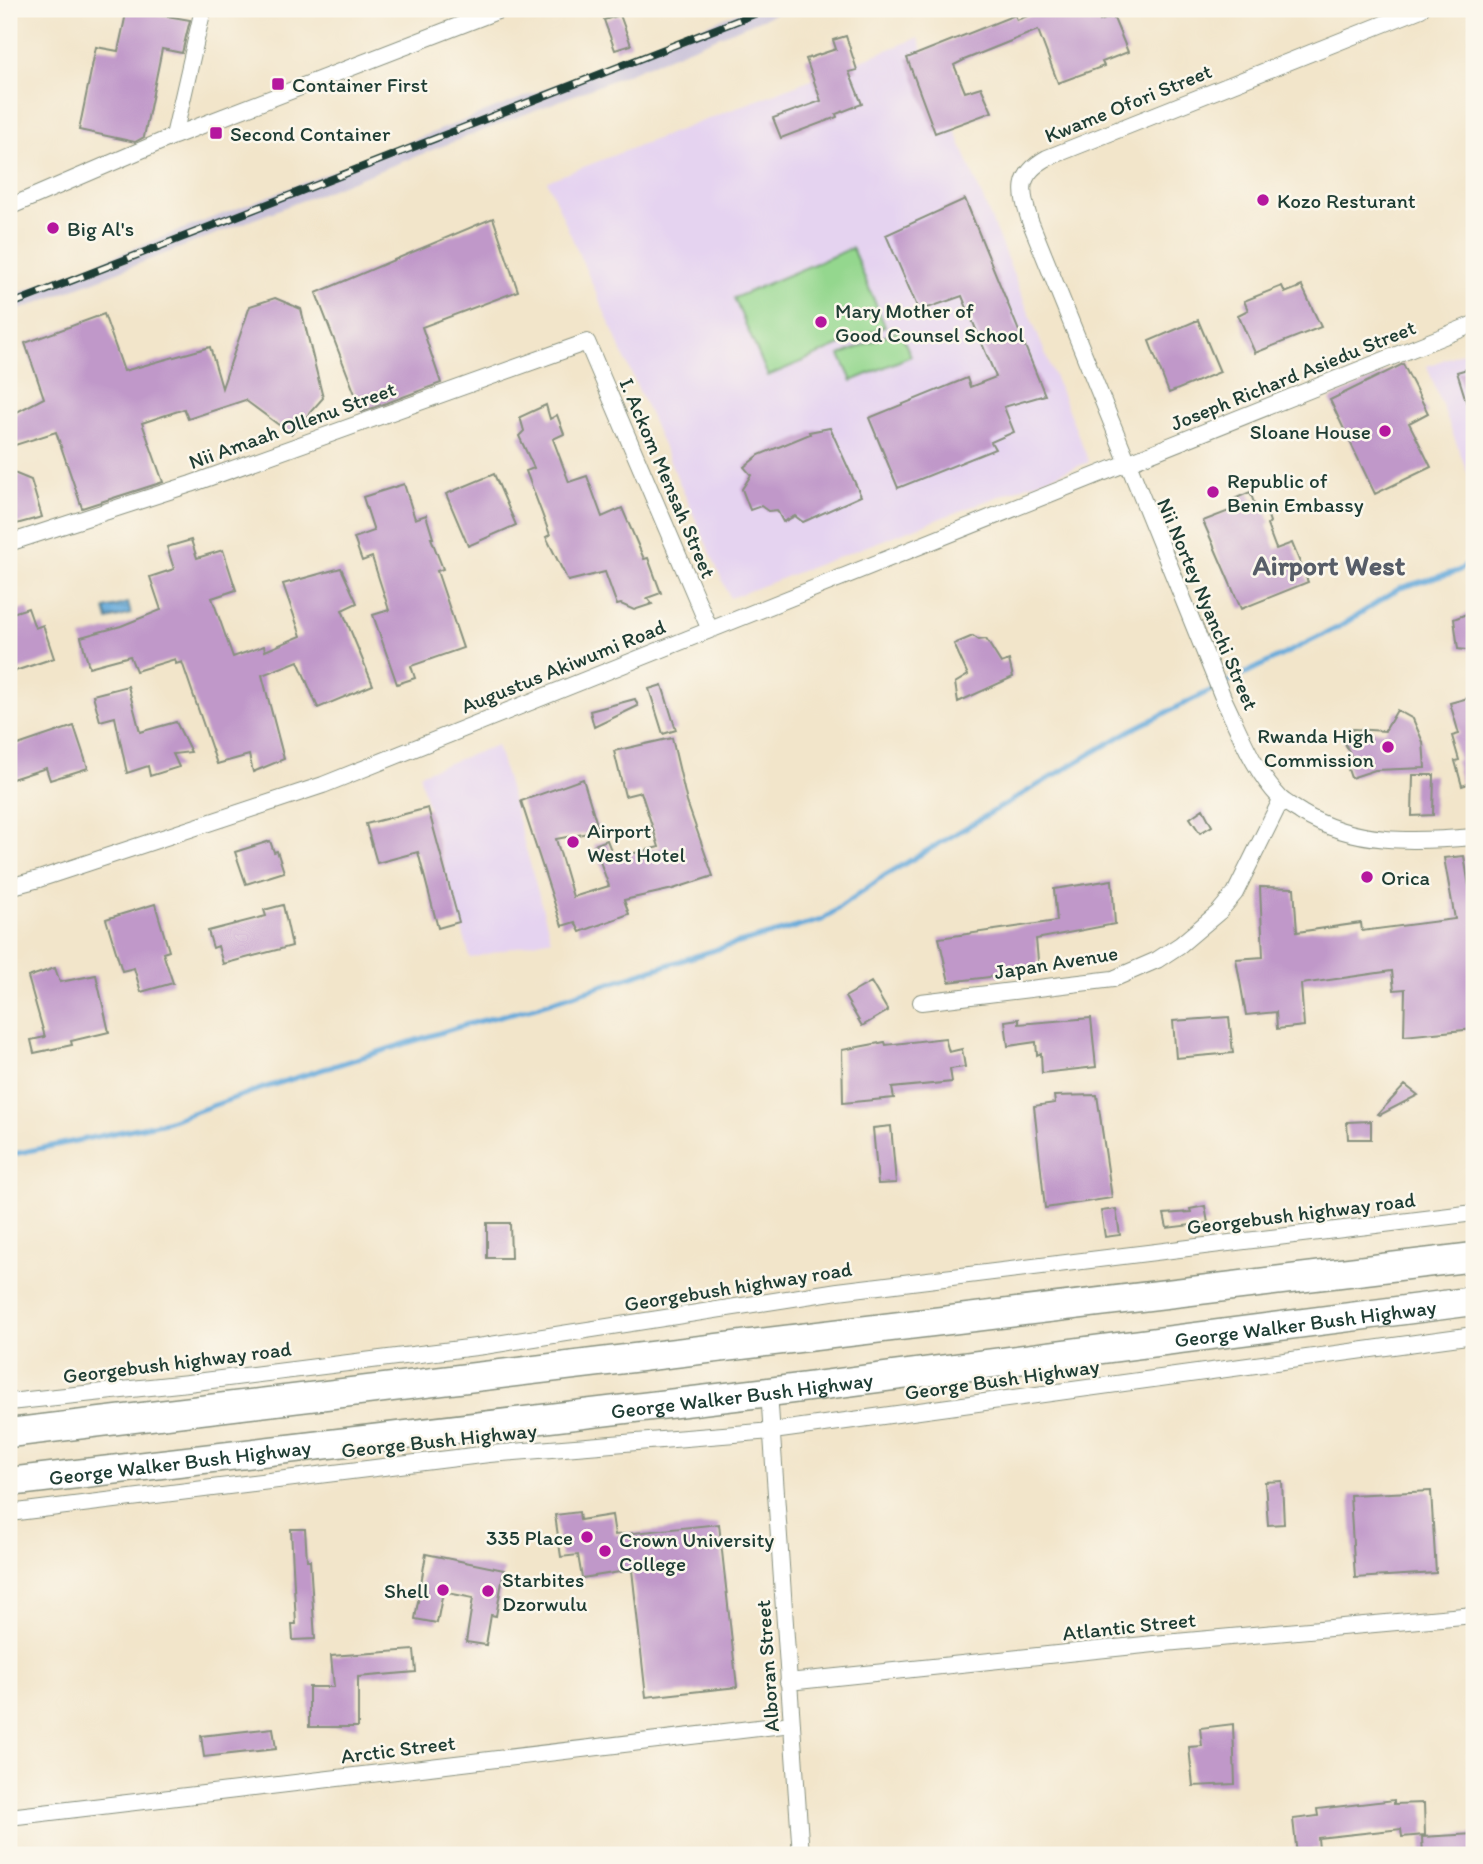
<svg xmlns="http://www.w3.org/2000/svg" width="1483" height="1864" viewBox="0 0 1483 1864" font-family="Itim,sans-serif">
  <style>
    .built { fill: #e5d3f0 }
    .industrial { fill: #c7c0d8 }
    .park { fill: #94d78e; stroke: #5a8a61; stroke-width: 2 }
    .water { fill: url(#water-rules); stroke: #427387; stroke-width: 2 }
    .lines { fill: none; stroke-linecap: round; stroke-linejoin: round }
    .stream { stroke: #64a9da; stroke-width: 5 }
    .building { fill: #c098c9 }
    .street-casing { stroke: #88917f; stroke-width: 18 }
    .highway-casing { stroke: #88917f; stroke-width: 31 }
    .street { stroke: #fff; stroke-width: 16 }
    .highway { stroke: #fff; stroke-width: 28 }
    .rail-casing { stroke: #1f3d34; stroke-width: 8 }
    .rail { stroke: #fbf7ec; stroke-width: 5; stroke-dasharray: 16; stroke-linecap: butt }
    .poi-dot { fill: #b5179e; stroke: #fbf7ec; stroke-width: 2.5 }
    .labels { text-anchor: middle; dominant-baseline: central; stroke-width: 5; stroke-linejoin: round; paint-order: stroke }
    .poi-label { font-size: 21px; fill: #1f3d34; stroke: #fbf7ec; text-anchor: start }
    .street-label { font-size: 21px; fill: #1f3d34; stroke: #fbf7ec }
    .district-label { font-size: 28px; font-weight: bold; fill: #575d68; stroke: #fbf7ec }
  </style>
  <defs>
    <pattern id="water-rules" width="6" height="5" patternUnits="userSpaceOnUse" patternTransform="scale(1.75)"><rect width="6" height="5" fill="#64a9da"/><path d="M0 2.5h6" fill="none" stroke="#528bb2"/></pattern>
  </defs>
  <rect width="100%" height="100%" fill="#fbf7ec"/>
  <filter id="ink" filterUnits="userSpaceOnUse"><feTurbulence type="fractalNoise" baseFrequency=".0143" numOctaves="2"/><feDisplacementMap in="SourceGraphic" scale="14" xChannelSelector="R" yChannelSelector="G"/><feConvolveMatrix kernelMatrix="1 2 1 2 8 2 1 2 1" color-interpolation-filters="sRGB"/></filter>
  <filter id="wash" filterUnits="userSpaceOnUse"><feTurbulence type="fractalNoise" baseFrequency=".00686" numOctaves="4" result="noise"/><feDisplacementMap in="SourceGraphic" scale="28" xChannelSelector="R" yChannelSelector="G"/><feGaussianBlur stdDeviation="1.57" result="paint"/><feColorMatrix in="noise" values="0 0 0 0 0 0 0 0 0 0 0 0 0 0 0 0 0 1.4 0 .05"/><feComposite in="paint" operator="in"/></filter>
  <g filter="url(#wash)">
    <rect width="100%" height="100%" fill="#f2e5ca"/>
    <!-- built -->
    <path class="built" d="M 918,38 L 1089,462 L 730,598 L 547,181 Z
      M 1474,348 L 1474,470 L 1468,474 L 1427,366 Z
      M 497,745 L 551,939 L 470,958 L 419,774 Z"/>
    <!-- industrial -->
    <path class="industrial" d="M 746,9 L 787,9 L 590,89 L 9,314 L 9,297 L 584,74 Z"/>
    <!-- park -->
    <path class="park" d="M 852,248 L 885,326 L 768,376 L 734,298 Z
      M 899,330 L 911,356 L 852,381 L 840,355 Z"/>
    <!-- water -->
    <path class="water" d="M 128,603 L 131,614 L 108,620 L 105,609 Z"/>
    <g class="lines">
      <!-- stream -->
      <path class="stream" d="M 9,1155 L 166,1122 L 260,1089 L 468,1024 L 532,1008 L 724,947 L 822,920 L 884,876 L 1131,730 L 1339,627 L 1400,588 L 1458,571 L 1474,560"/>
    </g>
    <g id="blocks">
      <!-- building -->
      <path class="building" d="M 127,9 L 190,20 L 182,53 L 162,49 L 144,137 L 135,142 L 79,130 L 96,47 L 118,51 Z
        M 1046,9 L 1095,9 L 1100,21 L 1113,16 L 1128,52 L 1102,62 L 1104,66 L 1058,83 L 1038,30 L 964,60 L 954,65 L 965,92 L 981,87 L 992,112 L 935,133 L 907,58 L 1015,15 L 1017,20 Z
        M 620,15 L 631,45 L 615,50 L 604,20 Z
        M 846,36 L 857,70 L 849,72 L 862,104 L 836,114 L 837,117 L 781,138 L 773,118 L 821,101 L 806,59 L 836,49 L 833,40 Z
        M 965,199 L 1045,395 L 1004,407 L 1014,432 L 991,442 L 995,449 L 898,488 L 869,418 L 967,378 L 970,387 L 996,377 L 962,296 L 919,311 L 886,235 Z
        M 493,218 L 518,291 L 422,327 L 441,383 L 362,412 L 316,293 Z
        M 1282,286 L 1285,293 L 1302,286 L 1321,327 L 1255,353 L 1238,315 L 1248,310 L 1244,301 Z
        M 275,298 L 301,309 L 323,398 L 291,434 L 245,400 L 188,419 L 184,409 L 142,423 L 163,482 L 82,508 L 56,432 L 9,447 L 9,416 L 44,398 L 25,343 L 104,314 L 124,371 L 210,347 L 222,388 L 250,306 Z
        M 1198,320 L 1220,372 L 1169,393 L 1149,341 Z
        M 1403,364 L 1428,413 L 1409,423 L 1431,467 L 1375,494 L 1330,400 Z
        M 1474,367 L 1474,416 L 1471,417 L 1457,372 Z
        M 546,405 L 550,419 L 557,415 L 564,434 L 553,439 L 569,482 L 587,476 L 602,517 L 622,508 L 644,559 L 648,558 L 661,593 L 647,598 L 652,604 L 634,610 L 621,604 L 617,605 L 605,572 L 568,581 L 546,537 L 550,535 L 526,471 L 534,468 L 519,436 L 524,431 L 520,417 Z
        M 830,428 L 861,496 L 803,522 L 795,516 L 783,522 L 777,510 L 768,511 L 761,506 L 750,510 L 742,489 L 751,475 L 744,467 L 759,455 L 810,434 L 809,432 Z
        M 9,471 L 31,480 L 42,517 L 9,526 Z
        M 494,474 L 516,525 L 468,546 L 446,494 Z
        M 404,484 L 415,519 L 426,515 L 433,538 L 431,538 L 443,569 L 437,571 L 463,648 L 411,666 L 415,678 L 397,684 L 373,615 L 389,610 L 372,557 L 362,561 L 354,538 L 374,531 L 363,497 Z
        M 1250,492 L 1256,508 L 1264,505 L 1270,522 L 1267,525 L 1276,549 L 1292,543 L 1308,582 L 1241,609 L 1203,521 L 1237,508 L 1234,499 Z
        M 191,540 L 197,558 L 223,550 L 236,590 L 212,598 L 233,657 L 264,646 L 265,651 L 301,636 L 283,584 L 341,568 L 357,603 L 342,610 L 373,685 L 318,708 L 298,661 L 262,675 L 284,759 L 253,772 L 249,755 L 217,764 L 182,662 L 176,664 L 175,659 L 136,671 L 130,656 L 89,667 L 81,637 L 121,626 L 161,610 L 150,577 L 174,569 L 167,547 Z
        M 28,608 L 35,628 L 43,625 L 54,658 L 9,673 L 9,614 Z
        M 1474,611 L 1474,651 L 1458,649 L 1454,619 Z
        M 973,636 L 979,640 L 986,639 L 1001,663 L 1009,660 L 1013,677 L 958,702 L 955,683 L 968,675 L 954,644 Z
        M 662,685 L 676,730 L 663,734 L 649,689 Z
        M 128,686 L 140,732 L 176,722 L 191,752 L 173,754 L 179,767 L 150,776 L 148,766 L 127,773 L 115,717 L 100,721 L 93,695 Z
        M 1472,697 L 1474,705 L 1474,782 L 1462,786 L 1455,761 L 1459,760 L 1452,736 L 1459,734 L 1450,703 Z
        M 635,699 L 638,706 L 594,727 L 590,711 Z
        M 1397,710 L 1413,719 L 1423,742 L 1425,768 L 1375,770 L 1351,778 L 1347,766 L 1353,760 L 1341,735 L 1353,729 L 1385,731 Z
        M 74,726 L 88,768 L 50,780 L 46,768 L 9,780 L 9,748 Z
        M 672,738 L 687,802 L 713,876 L 673,889 L 624,900 L 629,914 L 580,932 L 575,922 L 562,926 L 521,801 L 583,779 L 599,831 L 556,839 L 573,897 L 609,886 L 594,845 L 607,840 L 614,858 L 659,847 L 641,792 L 625,796 L 614,751 Z
        M 1413,775 L 1434,775 L 1433,815 L 1412,816 Z
        M 428,808 L 459,922 L 438,928 L 418,852 L 377,863 L 366,824 Z
        M 1203,809 L 1212,826 L 1200,833 L 1190,818 Z
        M 270,841 L 274,852 L 277,851 L 284,872 L 246,884 L 235,852 Z
        M 1464,856 L 1474,916 L 1474,1029 L 1404,1036 L 1405,989 L 1394,990 L 1392,971 L 1301,984 L 1304,1026 L 1277,1029 L 1276,1012 L 1246,1015 L 1236,959 L 1263,957 L 1260,887 L 1294,888 L 1297,932 L 1361,923 L 1362,931 L 1455,919 L 1444,858 Z
        M 1112,880 L 1115,924 L 1036,939 L 1039,971 L 949,982 L 939,938 L 1057,921 L 1054,889 Z
        M 155,904 L 169,951 L 163,953 L 173,983 L 141,992 L 134,968 L 122,971 L 106,919 Z
        M 283,905 L 292,946 L 223,964 L 218,946 L 213,948 L 208,931 L 266,916 L 264,910 Z
        M 55,968 L 60,982 L 96,975 L 109,1032 L 71,1041 L 72,1045 L 34,1053 L 31,1040 L 45,1037 L 28,977 Z
        M 871,982 L 888,1011 L 862,1026 L 845,997 Z
        M 1229,1017 L 1233,1053 L 1176,1058 L 1173,1021 Z
        M 1091,1018 L 1096,1067 L 1042,1073 L 1041,1053 L 1037,1055 L 1036,1042 L 1008,1046 L 1005,1021 L 1019,1019 L 1019,1024 Z
        M 945,1038 L 949,1052 L 962,1049 L 965,1067 L 950,1069 L 952,1082 L 892,1088 L 894,1098 L 843,1103 L 842,1050 L 885,1042 L 886,1045 Z
        M 1405,1085 L 1418,1095 L 1380,1115 L 1378,1114 Z
        M 1097,1095 L 1112,1198 L 1045,1208 L 1034,1106 L 1055,1103 L 1054,1096 Z
        M 1371,1121 L 1371,1139 L 1348,1139 L 1347,1122 Z
        M 891,1126 L 896,1183 L 878,1184 L 873,1128 Z
        M 1205,1206 L 1208,1223 L 1167,1228 L 1164,1214 L 1191,1212 L 1190,1209 Z
        M 1116,1209 L 1120,1235 L 1105,1237 L 1101,1211 Z
        M 487,1223 L 510,1223 L 511,1258 L 487,1258 Z
        M 1282,1481 L 1284,1524 L 1268,1525 L 1265,1482 Z
        M 1431,1491 L 1436,1573 L 1355,1578 L 1350,1495 Z
        M 579,1512 L 580,1520 L 612,1515 L 615,1535 L 719,1524 L 737,1687 L 646,1697 L 632,1570 L 582,1578 L 578,1555 L 561,1557 L 555,1515 Z
        M 291,1529 L 305,1529 L 307,1560 L 310,1560 L 315,1639 L 293,1640 L 292,1624 L 296,1624 Z
        M 426,1554 L 504,1570 L 496,1616 L 491,1615 L 486,1645 L 466,1642 L 473,1598 L 443,1592 L 437,1623 L 415,1619 Z
        M 414,1650 L 416,1672 L 358,1677 L 358,1727 L 309,1727 L 309,1687 L 334,1687 L 331,1656 Z
        M 1233,1724 L 1235,1784 L 1193,1786 L 1189,1747 L 1202,1746 L 1200,1728 Z
        M 273,1728 L 276,1749 L 204,1757 L 201,1736 Z
        M 1394,1800 L 1394,1804 L 1424,1803 L 1425,1835 L 1402,1837 L 1401,1829 L 1318,1838 L 1319,1849 L 1311,1849 L 1311,1855 L 1297,1855 L 1293,1819 L 1318,1816 L 1317,1809 Z
        M 1474,1834 L 1474,1855 L 1423,1855 L 1422,1837 Z"/>
    </g>
  </g>
  <g filter="url(#ink)">
    <use href="#blocks" fill-opacity="0" stroke="#88917f" stroke-width="2"/>
    <g class="lines">
      <defs>
        <path id="street" d="M 1421,9 L 1047,158 C 1016,175 1021,193 1030,221 L 1224,700 C 1240,733 1254,771 1280,798 C 1286,804 1295,808 1302,813 C 1354,845 1415,842 1474,837
          M 174,136 L 203,9
          M 9,207 L 174,136 L 502,9
          M 9,543 L 191,484 L 587,342 L 710,630
          M 9,887 L 39,879 L 323,785 L 1474,324
          M 921,1002 L 1113,979 L 1157,960 L 1180,945 L 1219,912 L 1235,893 L 1281,800
          M 769,1392 L 801,1855
          M 9,1402 L 188,1383 L 484,1346 L 838,1291 L 1474,1213
          M 9,1513 L 489,1454 L 773,1431 L 1474,1335
          M 788,1682 L 1154,1644 L 1474,1615
          M 9,1817 L 792,1724"/>
        <g id="highway">
          <path d="M 9,1433 L 1474,1257"/>
          <path id="s1" d="M 9,1482 L 769,1392 L 1474,1301"/>
        </g>
      </defs>
      <!-- street casing -->
      <use href="#street" class="street-casing"/>
      <!-- highway casing -->
      <use href="#highway" class="highway-casing"/>
      <!-- street -->
      <use href="#street" class="street"/>
      <!-- highway -->
      <use href="#highway" class="highway"/>
      <defs>
        <path id="rail" d="M 9,305 L 767,9"/>
      </defs>
      <!-- rail casing -->
      <use href="#rail" class="rail-casing"/>
      <!-- rail -->
      <use href="#rail" class="rail"/>
    </g>
  </g>
  <!-- markers -->
  <g class="poi-dot">
    <rect x="271" y="77" width="14" height="14" rx="3.5"/>
    <rect x="209" y="126" width="14" height="14" rx="3.5"/>
    <circle cx="1263" cy="200" r="7"/>
    <circle cx="53" cy="228" r="7"/>
    <circle cx="821" cy="322" r="7"/>
    <circle cx="1385" cy="431" r="7"/>
    <circle cx="1213" cy="492" r="7"/>
    <circle cx="1388" cy="747" r="7"/>
    <circle cx="573" cy="842" r="7"/>
    <circle cx="1367" cy="877" r="7"/>
    <circle cx="587" cy="1537" r="7"/>
    <circle cx="605" cy="1551" r="7"/>
    <circle cx="443" cy="1590" r="7"/>
    <circle cx="488" cy="1591" r="7"/>
  </g>
  <g class="labels">
    <!-- poi labels -->
    <g class="poi-label">
      <text x="292" y="84">Container First</text>
      <text x="230" y="133">Second Container</text>
      <text x="1277" y="200">Kozo Resturant</text>
      <text x="67" y="228">Big Al's</text>
      <text x="835" y="310">Mary Mother of<tspan x="835" dy="24">Good Counsel School</tspan></text>
      <text x="1371" y="431" text-anchor="end">Sloane House</text>
      <text x="1227" y="480">Republic of<tspan x="1227" dy="24">Benin Embassy</tspan></text>
      <text x="1374" y="735" text-anchor="end">Rwanda High<tspan x="1374" dy="24">Commission</tspan></text>
      <text x="587" y="830">Airport<tspan x="587" dy="24">West Hotel</tspan></text>
      <text x="1381" y="877">Orica</text>
      <text x="573" y="1537" text-anchor="end">335 Place</text>
      <text x="619" y="1539">Crown University<tspan x="619" dy="24">College</tspan></text>
      <text x="502" y="1579">Starbites<tspan x="502" dy="24">Dzorwulu</tspan></text>
      <text x="429" y="1590" text-anchor="end">Shell</text>
    </g>
    <!-- street labels -->
    <g class="street-label">
      <text transform="translate(1128 103) rotate(-22)">Kwame Ofori Street</text>
      <text transform="translate(1293 375) rotate(-22)">Joseph Richard Asiedu Street</text>
      <text transform="translate(292 425) rotate(-20)">Nii Amaah Ollenu Street</text>
      <text transform="translate(668 478) rotate(67)">I. Ackom Mensah Street</text>
      <text transform="translate(1208 604) rotate(67)">Nii Nortey Nyanchi Street</text>
      <text transform="translate(563 666) rotate(-22)">Augustus Akiwumi Road</text>
      <text transform="translate(1056 962) rotate(-9)">Japan Avenue</text>
      <text transform="translate(1301 1213) rotate(-7)">Georgebush highway road</text>
      <text transform="translate(738 1286) rotate(-9)">Georgebush highway road</text>
      <text stroke="none"><textPath href="#s1" startOffset="1306">George Walker Bush Highway</textPath></text>
      <text transform="translate(177 1362) rotate(-7)">Georgebush highway road</text>
      <text transform="translate(1002 1379) rotate(-8)">George Bush Highway</text>
      <text stroke="none"><textPath href="#s1" startOffset="738">George Walker Bush Highway</textPath></text>
      <text transform="translate(439 1440) rotate(-6)">George Bush Highway</text>
      <text stroke="none"><textPath href="#s1" startOffset="172">George Walker Bush Highway</textPath></text>
      <text transform="translate(1129 1626) rotate(-6)">Atlantic Street</text>
      <text transform="translate(767 1666) rotate(-94)">Alboran Street</text>
      <text transform="translate(398 1749) rotate(-7)">Arctic Street</text>
    </g>
    <!-- district labels -->
    <g class="district-label">
      <text x="1329" y="565">Airport West</text>
    </g>
  </g>
  <!-- margin -->
  <rect width="1483" height="1864" fill="none" stroke="#fbf7ec" stroke-width="35"/>
</svg>
